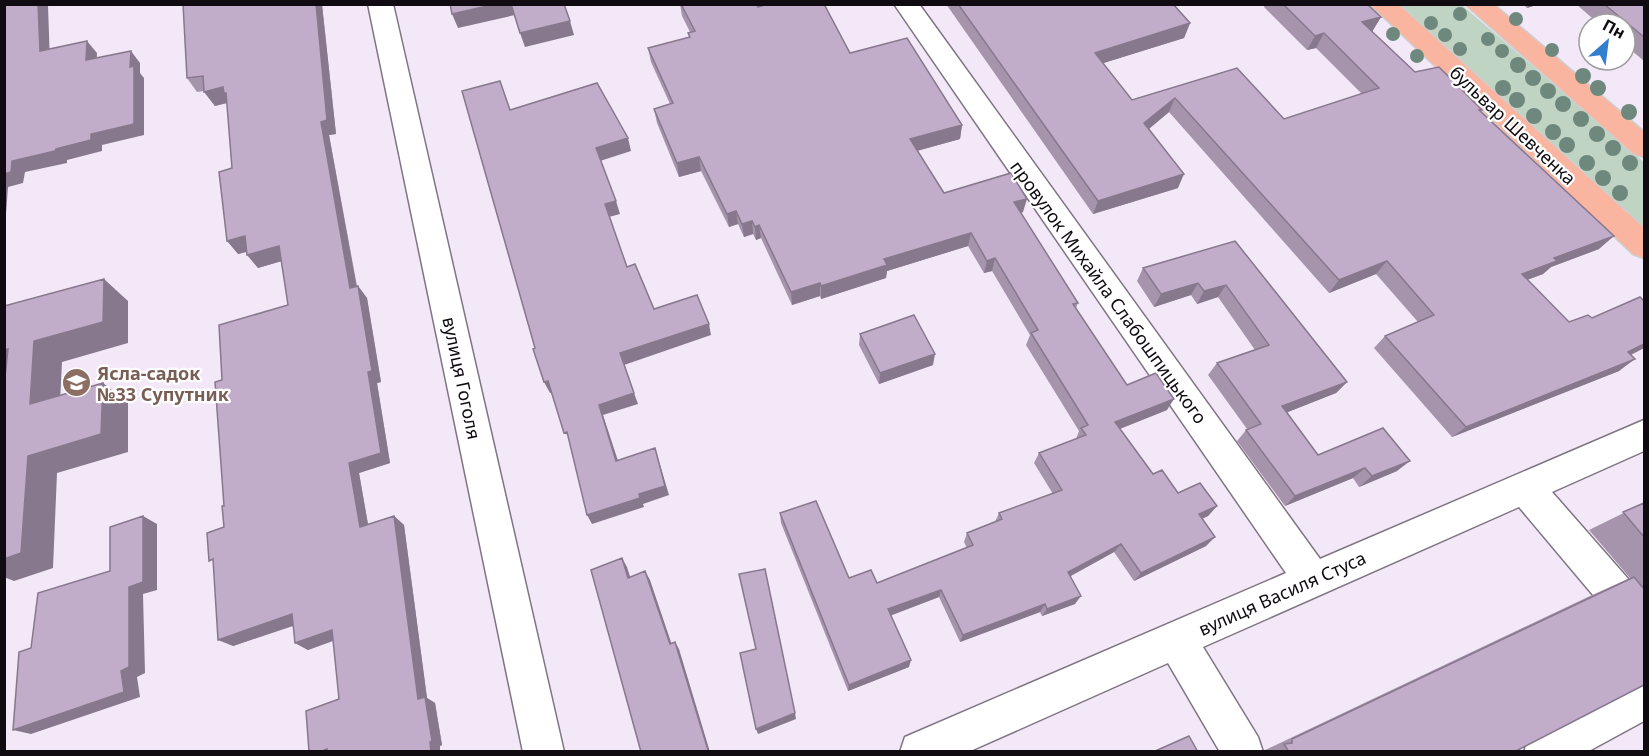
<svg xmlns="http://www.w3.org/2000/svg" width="1649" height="756" viewBox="0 0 1649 756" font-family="'Noto Sans',sans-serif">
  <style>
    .green { fill: #c0d4c4 }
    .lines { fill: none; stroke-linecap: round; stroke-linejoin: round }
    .minor-casing { stroke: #7f7583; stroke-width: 3 }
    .major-casing { stroke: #cfcecf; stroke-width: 3 }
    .minor { fill: #fff; fill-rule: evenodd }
    .major { fill: #fab5a1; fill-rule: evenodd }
    .tree { fill: #6f887d }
    .wall { fill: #a694ad }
    .shaded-wall { fill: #87788d }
    .building { fill: #c1acc9; stroke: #87788d; stroke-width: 1.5 }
    .labels { text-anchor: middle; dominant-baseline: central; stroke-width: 4.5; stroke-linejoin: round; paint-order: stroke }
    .street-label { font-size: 18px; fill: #0f0b10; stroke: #fff }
    .education-label { font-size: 18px; font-weight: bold; fill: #785e54; stroke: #fff; text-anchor: start }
  </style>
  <rect width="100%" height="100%" fill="#f3e8f7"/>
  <!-- green -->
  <path class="green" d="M 1396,5 L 1462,5 L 1644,162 L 1644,231 Z"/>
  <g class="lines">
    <defs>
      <path id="minor" d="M 368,4 L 393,4 L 564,752 L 523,752 Z
        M 894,4 L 919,4 L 1320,559 L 1644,420 L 1644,451 L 1552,492 L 1644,597 L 1644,644 L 1630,639 L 1519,507 L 1203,647 L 1258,737 L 1263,752 L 1220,752 L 1168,663 L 968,752 L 900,752 L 905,737 L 1286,573 Z
        M 1644,680 L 1644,721 L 1587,752 L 1524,752 L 1529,737 Z"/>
      <path id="major" d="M 1370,4 L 1398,4 L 1644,228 L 1644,258 L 1633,254 Z
        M 1465,4 L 1493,4 L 1644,132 L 1644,157 L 1634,154 Z"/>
    </defs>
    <!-- minor casing -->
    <use href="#minor" class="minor-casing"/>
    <!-- major casing -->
    <use href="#major" class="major-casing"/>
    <!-- minor -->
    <use href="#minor" class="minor"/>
    <!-- major -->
    <use href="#major" class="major"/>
  </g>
  <!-- trees -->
  <g class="tree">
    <circle cx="1460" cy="14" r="7"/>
    <circle cx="1516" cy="19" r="7"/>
    <circle cx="1431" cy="23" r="7"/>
    <circle cx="1393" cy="34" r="7"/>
    <circle cx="1445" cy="35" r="7"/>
    <circle cx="1488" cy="39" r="7"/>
    <circle cx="1460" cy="49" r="7"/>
    <circle cx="1552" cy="50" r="7"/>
    <circle cx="1502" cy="51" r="7"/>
    <circle cx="1417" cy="56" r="7"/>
    <circle cx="1518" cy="65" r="8"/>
    <circle cx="1583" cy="76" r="8"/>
    <circle cx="1533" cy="78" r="8"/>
    <circle cx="1503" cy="88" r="8"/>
    <circle cx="1598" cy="88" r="8"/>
    <circle cx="1548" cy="91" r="8"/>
    <circle cx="1517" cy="100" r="8"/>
    <circle cx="1563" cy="104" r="8"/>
    <circle cx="1629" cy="112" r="8"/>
    <circle cx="1534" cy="116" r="8"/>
    <circle cx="1581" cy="119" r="8"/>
    <circle cx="1553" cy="132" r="8"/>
    <circle cx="1597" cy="134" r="8"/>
    <circle cx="1567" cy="145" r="8"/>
    <circle cx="1613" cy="148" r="8"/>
    <circle cx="1587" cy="163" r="8"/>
    <circle cx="1630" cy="163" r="8"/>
    <circle cx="1603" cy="178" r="8"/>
    <circle cx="1620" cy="193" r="8"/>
  </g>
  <!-- wall -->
  <path class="wall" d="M 181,4 L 322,4 L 336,134 L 329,135 L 357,286 L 358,286 L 367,298 L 381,382 L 377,383 L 390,463 L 359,473 L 368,524 L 394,516 L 404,525 L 427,698 L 435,703 L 442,745 L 440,746 L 339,699 L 334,640 L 308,650 L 295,643 L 293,625 L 233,646 L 224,527 L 224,506 L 222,380 L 288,305 L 281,261 L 258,268 L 247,252 L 238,254 L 227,103 L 215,106 L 204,91 L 197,92 L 187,78 L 183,6 Z
    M 680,4 L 757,4 L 758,7 L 850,53 L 962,125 L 960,139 L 917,151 L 944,193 L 1023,212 L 1021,213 L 1078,303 L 1076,308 L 1127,385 L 1167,410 L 1120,429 L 1153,474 L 1178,493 L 1217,506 L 1208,516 L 1202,519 L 1206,546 L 1134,581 L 1114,552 L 1071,576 L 1075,604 L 1042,616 L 1040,612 L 960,642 L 939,597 L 891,615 L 909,667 L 848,691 L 781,523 L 780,513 L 849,578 L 877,583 L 967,548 L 964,542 L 967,533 L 995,522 L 999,513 L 1053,494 L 1034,463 L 1039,453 L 1076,439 L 1079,431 L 1026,345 L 1030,335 L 992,271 L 984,273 L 968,246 L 887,271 L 886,278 L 821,299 L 820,296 L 792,305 L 761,238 L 756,240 L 753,234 L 744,237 L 738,224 L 729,227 L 701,171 L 679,177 L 657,123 L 654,109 L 670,104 L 651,62 L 648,48 L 689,37 L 688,33 L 690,32 L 682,16 Z
    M 946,4 L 1173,4 L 1190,23 L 1184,38 L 1103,63 L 1132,100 L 1237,68 L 1284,119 L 1362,94 L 1316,48 L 1307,50 L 1264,7 L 1265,4 L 1367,4 L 1381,17 L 1372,31 L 1415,72 L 1480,112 L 1599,249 L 1551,267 L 1543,274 L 1527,280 L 1569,322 L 1592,318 L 1644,301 L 1644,348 L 1631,355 L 1619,371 L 1452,437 L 1374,348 L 1385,336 L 1418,322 L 1376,274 L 1329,293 L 1169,112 L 1149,129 L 1178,188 L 1093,214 Z
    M 1523,4 L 1539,4 L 1527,8 Z
    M 1576,4 L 1644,4 L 1644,61 L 1625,45 L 1625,24 L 1599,24 Z
    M 1235,241 L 1347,382 L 1336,393 L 1287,412 L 1318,455 L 1397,471 L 1359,487 L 1353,478 L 1285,506 L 1237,441 L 1247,429 L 1208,375 L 1217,363 L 1255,350 L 1218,297 L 1197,304 L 1191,295 L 1154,307 L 1137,281 L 1143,268 Z
    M 860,334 L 933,365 L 879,384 L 859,345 Z
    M 1644,503 L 1644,685 L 1514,752 L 1264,752 L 1265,750 L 1590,596 L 1630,578 L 1589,530 Z"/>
  <!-- shaded-wall -->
  <path class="shaded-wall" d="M 38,4 L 53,4 L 48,6 L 50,63 L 40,51 Z
    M 316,4 L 322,5 L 336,134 L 329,135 L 359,300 L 350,288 L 321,122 Z
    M 496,4 L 511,4 L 515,15 L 458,28 L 452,14 Z
    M 1530,4 L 1539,4 L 1527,8 Z
    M 1381,17 L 1372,32 L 1362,22 Z
    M 570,21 L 574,35 L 525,47 L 520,33 Z
    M 1190,23 L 1184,38 L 1091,67 L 1095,53 Z
    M 1324,33 L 1316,48 L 1307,50 L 1315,36 Z
    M 87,41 L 97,53 L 96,72 L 86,60 Z
    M 131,51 L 140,63 L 140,73 L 144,78 L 144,135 L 102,145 L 102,151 L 67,160 L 67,163 L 25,172 L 23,183 L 8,187 L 6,214 L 4,214 L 4,174 L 12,161 L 56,149 L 91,134 L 130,67 Z
    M 223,87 L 230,102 L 215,106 L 204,92 Z
    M 1175,98 L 1169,112 L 1139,137 L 1144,123 Z
    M 962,125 L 960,139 L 909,153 L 910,139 Z
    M 628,138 L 631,151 L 600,161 L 596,148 Z
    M 699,157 L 701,171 L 679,177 L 677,163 Z
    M 1184,174 L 1178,188 L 1093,214 L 1098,201 Z
    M 1027,199 L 1023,212 L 1011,216 L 1014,202 Z
    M 616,201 L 620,214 L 609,217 L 605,204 Z
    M 736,211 L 738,224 L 729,227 L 727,214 Z
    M 752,221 L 753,234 L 744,237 L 742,224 Z
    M 759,225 L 761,238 L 756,240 L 755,227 Z
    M 971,233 L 968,246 L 887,271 L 886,278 L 821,299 L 821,286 L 884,259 Z
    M 245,236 L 256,249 L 238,254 L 227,241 Z
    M 1614,236 L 1599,249 L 1551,267 L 1543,274 L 1508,287 L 1522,274 L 1554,258 Z
    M 279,246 L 289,259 L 258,268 L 247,255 Z
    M 995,258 L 992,271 L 984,273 L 987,261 Z
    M 1387,261 L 1376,274 L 1329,293 L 1339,280 Z
    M 104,279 L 128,301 L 128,343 L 62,362 L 59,423 L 30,404 L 32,370 L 4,378 L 4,350 Z
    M 820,283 L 820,296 L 792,305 L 791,292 Z
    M 1198,283 L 1191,295 L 1154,307 L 1161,294 Z
    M 1226,285 L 1218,297 L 1197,304 L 1204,291 Z
    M 358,286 L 367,298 L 381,382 L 377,383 L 390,463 L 359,473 L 370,536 L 360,527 L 349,463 L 368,372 Z
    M 709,324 L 711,335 L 624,365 L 620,353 Z
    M 1644,344 L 1644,348 L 1612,364 L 1628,352 Z
    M 935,354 L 933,365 L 879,384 L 880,373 Z
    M 1635,359 L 1619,371 L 1452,437 L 1466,427 Z
    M 548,381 L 554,392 L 550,393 L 544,382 Z
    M 1347,382 L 1336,393 L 1273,418 L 1282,406 Z
    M 103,383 L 128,403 L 128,452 L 57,473 L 53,568 L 14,581 L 4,577 L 4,550 L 28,456 Z
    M 634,393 L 638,404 L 603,415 L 621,470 L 616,461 L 599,405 Z
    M 1174,399 L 1167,410 L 1109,433 L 1115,422 Z
    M 655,448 L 669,495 L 643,504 L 644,507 L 592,524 L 587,515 L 639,494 Z
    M 1410,461 L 1397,471 L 1359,487 L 1372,476 Z
    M 1365,468 L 1353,478 L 1285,506 L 1295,496 Z
    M 1217,506 L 1208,516 L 1190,524 L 1199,514 Z
    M 143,516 L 157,524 L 157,590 L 143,594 L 145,673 L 137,677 L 140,697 L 31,734 L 13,730 L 121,671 L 129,587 Z
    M 394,516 L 404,525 L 427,698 L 435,703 L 442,745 L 440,746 L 440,752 L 431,752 L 430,742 L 418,699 Z
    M 1215,537 L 1206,546 L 1134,581 L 1141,573 Z
    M 1121,544 L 1114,552 L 1063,580 L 1068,572 Z
    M 622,558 L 627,567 L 633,586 L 628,578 Z
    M 645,571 L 650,580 L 674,651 L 670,644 Z
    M 941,590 L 939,597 L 887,617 L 888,609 Z
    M 1081,596 L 1075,604 L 1042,616 L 1047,609 Z
    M 1045,604 L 1040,612 L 960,642 L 963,635 Z
    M 292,614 L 305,622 L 233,646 L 218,640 Z
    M 332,630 L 344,637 L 308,650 L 295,643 Z
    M 675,642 L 679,649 L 710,752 L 704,752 Z
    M 911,660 L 909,667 L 848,691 L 849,685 Z
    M 795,713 L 796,719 L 758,734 L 756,729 Z"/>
  <!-- building -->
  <path class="building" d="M 4,4 L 38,4 L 40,51 L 87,41 L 86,60 L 131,51 L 130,67 L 134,66 L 134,124 L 91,134 L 91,140 L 56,149 L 55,151 L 12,161 L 11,172 L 4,174 Z
    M 183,4 L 316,4 L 327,120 L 321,122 L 350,288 L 358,286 L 372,371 L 368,372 L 381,453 L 349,463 L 360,527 L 394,516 L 418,699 L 425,697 L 432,741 L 430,742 L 431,752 L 327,752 L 327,749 L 320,752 L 309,752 L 306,711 L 339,699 L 332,630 L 295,643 L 292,614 L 218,640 L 213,559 L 209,561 L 207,533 L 224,527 L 222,506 L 224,506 L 215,382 L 222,380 L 219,325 L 288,305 L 279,246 L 247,255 L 245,236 L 227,241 L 219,172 L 232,168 L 226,93 L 224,93 L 223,87 L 204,92 L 203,76 L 187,78 Z
    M 450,4 L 496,4 L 452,14 Z
    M 511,4 L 564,4 L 570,21 L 520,33 Z
    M 681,4 L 757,4 L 758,7 L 768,4 L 824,4 L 850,53 L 907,38 L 962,125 L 910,139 L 944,193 L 1011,173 L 1027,199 L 1014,202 L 1078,303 L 1073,304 L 1127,385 L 1156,373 L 1174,399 L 1115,422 L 1153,474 L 1162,470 L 1178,493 L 1200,483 L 1217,506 L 1199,514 L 1215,537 L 1141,573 L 1121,544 L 1068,572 L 1081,596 L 1047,609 L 1045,604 L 963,635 L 941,590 L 888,609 L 911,660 L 849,685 L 780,513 L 816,501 L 849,578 L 871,570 L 877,583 L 973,545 L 967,533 L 1002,519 L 999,513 L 1062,490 L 1039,453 L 1086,435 L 1081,428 L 1088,425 L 1031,333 L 1038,330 L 995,258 L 987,261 L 971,233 L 884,259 L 887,265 L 821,286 L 820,283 L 791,292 L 759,225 L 755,227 L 752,221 L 742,224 L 736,211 L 727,214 L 699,157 L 677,163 L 654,109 L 673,103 L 648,48 L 690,37 L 688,33 L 695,31 Z
    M 958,4 L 1173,4 L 1190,23 L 1095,53 L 1132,100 L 1237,68 L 1284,119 L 1379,88 L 1324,33 L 1315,36 L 1283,4 L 1367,4 L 1381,17 L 1362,22 L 1415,72 L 1439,67 L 1482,110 L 1479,110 L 1614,236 L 1554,258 L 1557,261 L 1522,274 L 1569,322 L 1588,315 L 1592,318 L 1640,297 L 1644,301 L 1644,344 L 1628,352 L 1635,359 L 1466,427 L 1385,336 L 1434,315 L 1387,261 L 1339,280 L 1175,98 L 1144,123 L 1184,174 L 1098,201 Z
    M 1604,4 L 1644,4 L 1644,37 Z
    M 500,81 L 510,110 L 597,83 L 628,138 L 596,148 L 616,201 L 605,204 L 627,267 L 635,264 L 654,309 L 697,295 L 709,324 L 620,353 L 634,393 L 599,405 L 616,461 L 655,448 L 665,486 L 639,494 L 640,498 L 587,515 L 567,432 L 564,433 L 548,381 L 544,382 L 533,349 L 535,348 L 462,91 Z
    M 1235,241 L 1347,382 L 1282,406 L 1318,455 L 1383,428 L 1410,461 L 1372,476 L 1365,468 L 1295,496 L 1246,430 L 1261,424 L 1217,363 L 1269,345 L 1226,285 L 1204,291 L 1198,283 L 1161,294 L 1143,268 Z
    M 104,279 L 103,322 L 34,341 L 30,404 L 103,383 L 101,434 L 28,456 L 21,553 L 4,559 L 4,386 L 8,349 L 4,350 L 4,306 Z
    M 914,315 L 935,354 L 880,373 L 860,334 Z
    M 1644,503 L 1644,537 L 1623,512 Z
    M 143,516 L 143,582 L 129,587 L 129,667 L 121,671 L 124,692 L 13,730 L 19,652 L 31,648 L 38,593 L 110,571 L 110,527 Z
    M 622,558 L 628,578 L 645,571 L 670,644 L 675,642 L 708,750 L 704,752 L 641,752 L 591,570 Z
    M 765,569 L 795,713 L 756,729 L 740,653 L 756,649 L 739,574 Z
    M 1634,577 L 1644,589 L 1644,685 L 1514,752 L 1289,752 L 1284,744 L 1292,743 L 1292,739 Z
    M 1189,736 L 1198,752 L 1153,752 Z"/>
  <!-- icons -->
  <defs>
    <symbol id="school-disc" viewBox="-11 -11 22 22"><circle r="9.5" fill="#8d6e63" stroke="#fff"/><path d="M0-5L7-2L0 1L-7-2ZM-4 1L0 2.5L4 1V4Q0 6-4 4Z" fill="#fff"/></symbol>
  </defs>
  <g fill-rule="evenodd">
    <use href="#school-disc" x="60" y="366" width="33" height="33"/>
  </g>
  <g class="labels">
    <!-- street labels -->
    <g class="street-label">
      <text transform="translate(1513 125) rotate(43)">бульвар Шевченка</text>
      <text transform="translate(1109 292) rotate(54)">провулок Михайла Слабошпицького</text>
      <text transform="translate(462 378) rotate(78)">вулиця Гоголя</text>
      <text transform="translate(1282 593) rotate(-24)">вулиця Василя Стуса</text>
    </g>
    <!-- education labels -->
    <g class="education-label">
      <text x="97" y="373">Ясла-садок<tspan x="97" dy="21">№33 Супутник</tspan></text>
    </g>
  </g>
  <!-- border -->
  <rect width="1649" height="756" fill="none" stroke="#0f0b10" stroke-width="12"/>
  <!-- north arrow -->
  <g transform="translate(1607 42) rotate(28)"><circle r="28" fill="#ffffff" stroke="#9f9d9f" stroke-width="1.5"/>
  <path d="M0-4.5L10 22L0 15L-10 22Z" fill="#327fcf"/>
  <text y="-9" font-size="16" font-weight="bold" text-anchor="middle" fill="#0f0b10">Пн</text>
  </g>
</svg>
